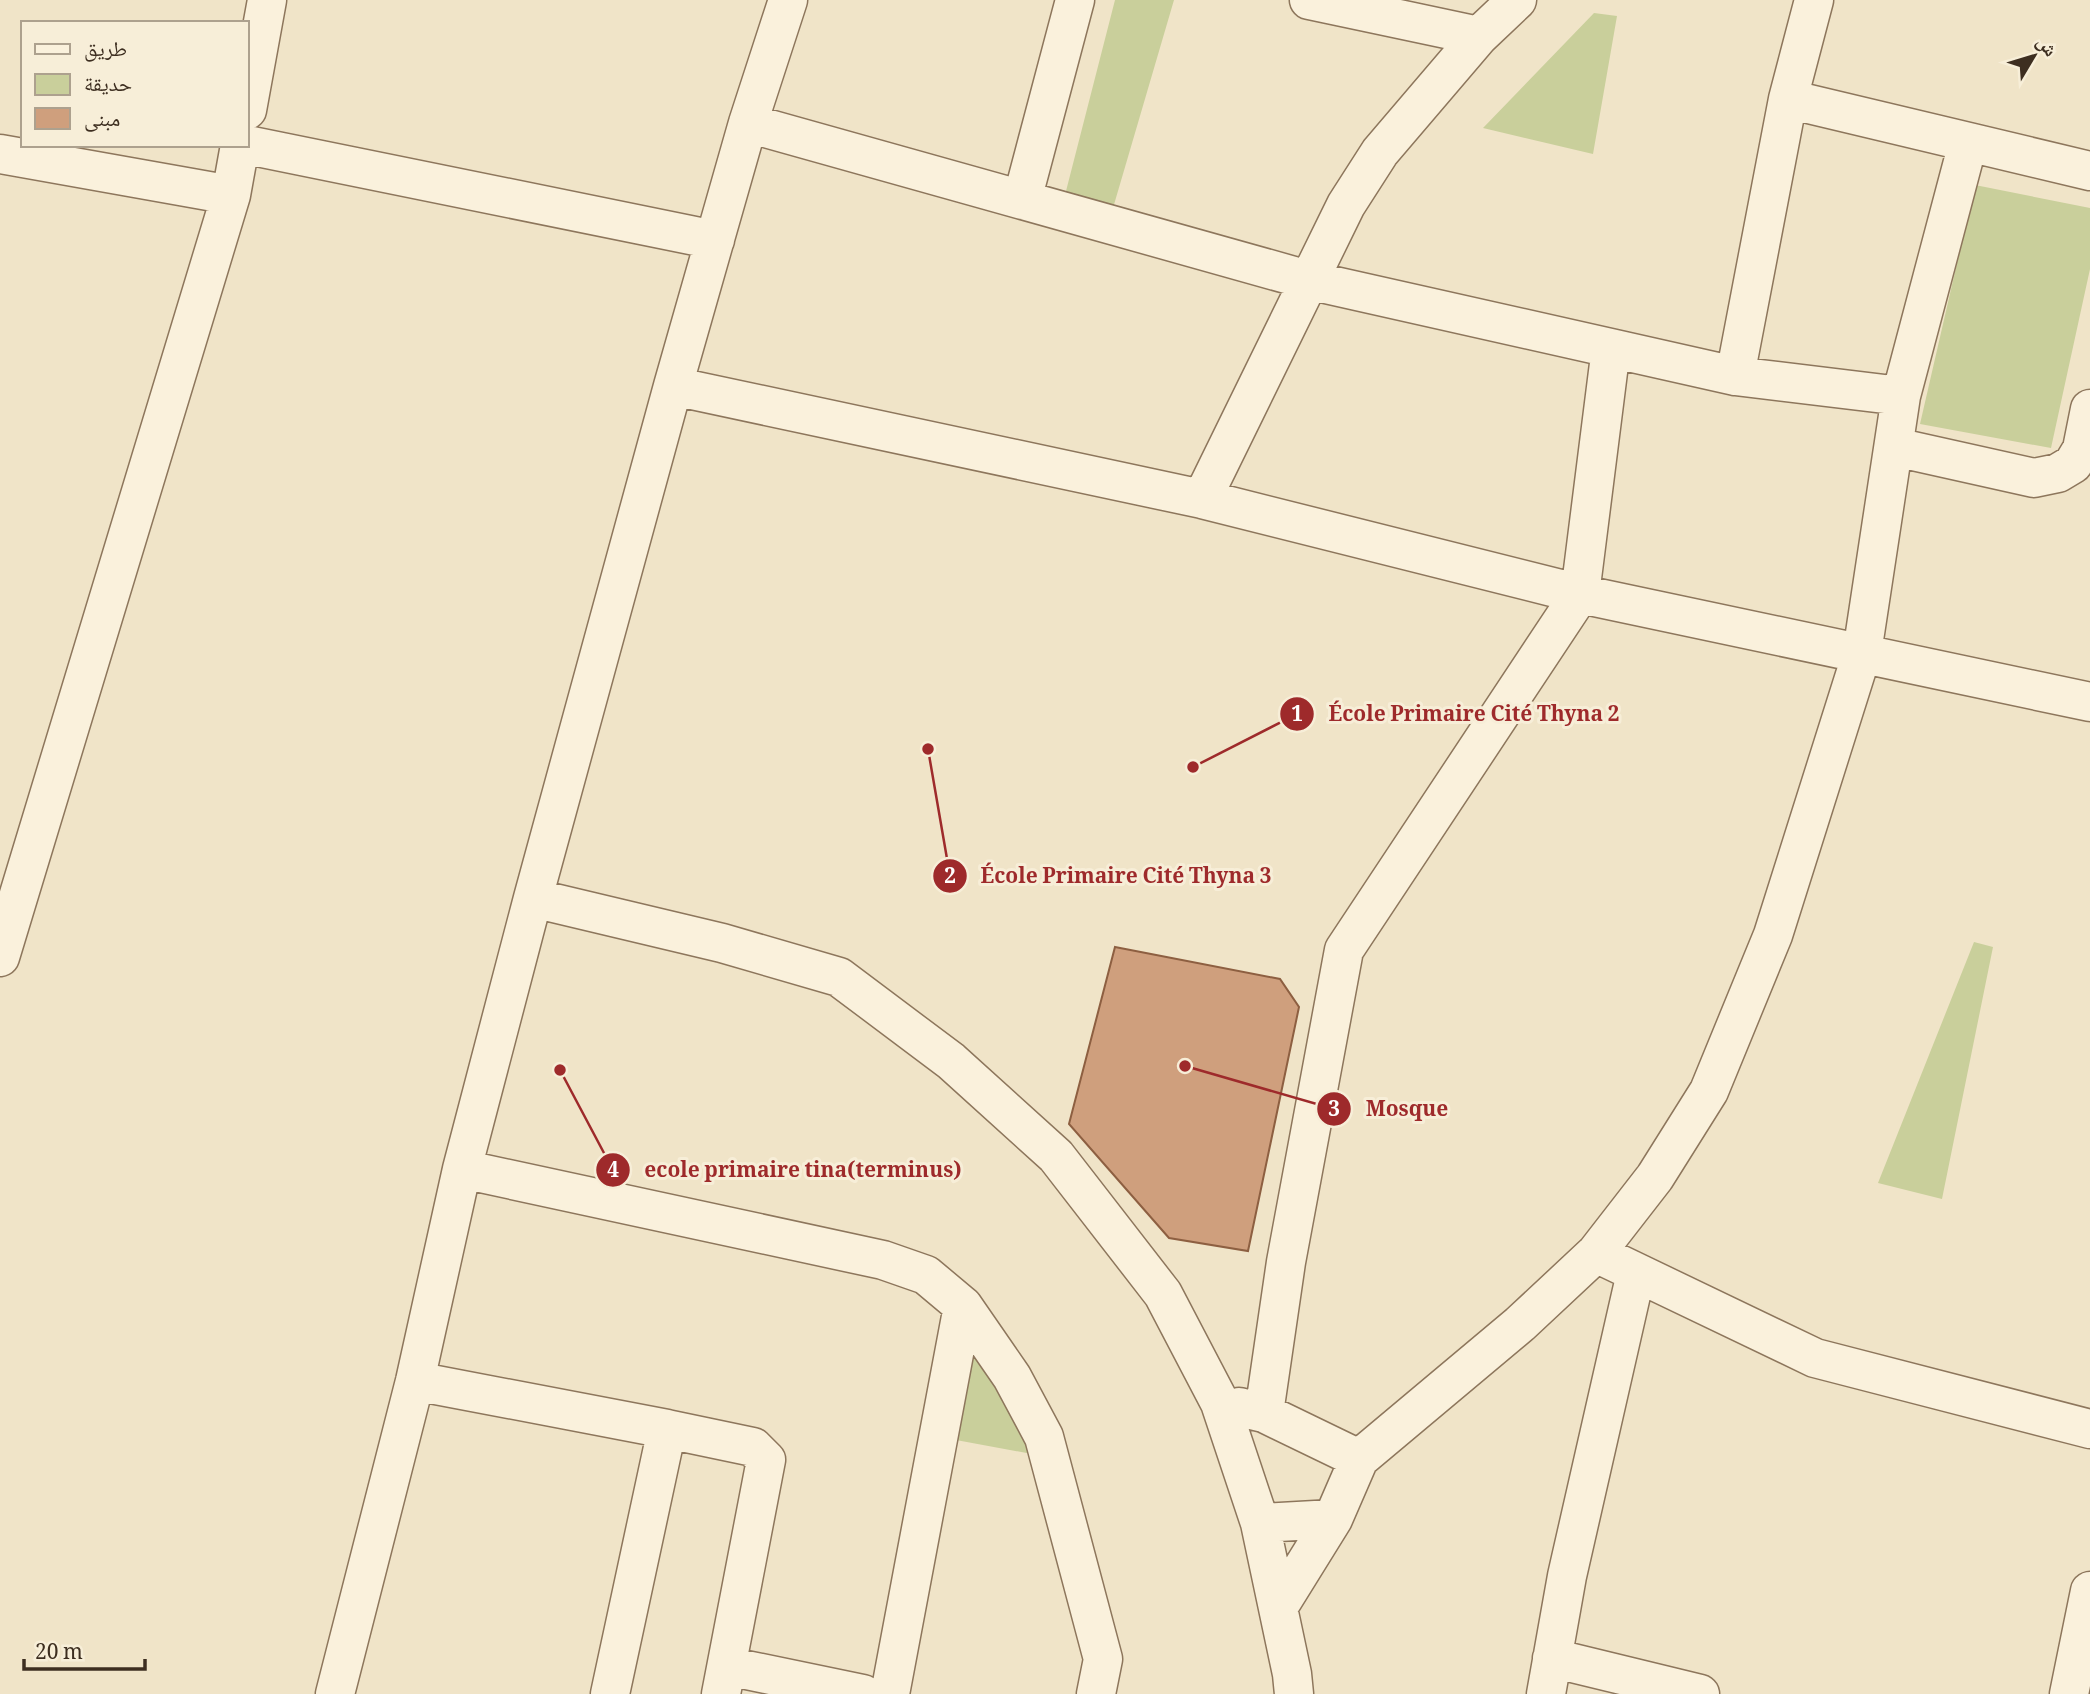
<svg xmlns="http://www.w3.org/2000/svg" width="2090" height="1694" viewBox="0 0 2090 1694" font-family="Georgia,'Noto Naskh Arabic',serif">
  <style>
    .green { fill: #c9cf9b }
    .building { fill: #cf9f7d; stroke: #8d5f41; stroke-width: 2 }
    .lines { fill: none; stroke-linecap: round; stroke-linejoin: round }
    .minor-casing { stroke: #8d765c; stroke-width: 41 }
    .minor { stroke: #faf1dc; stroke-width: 38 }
    .leader { fill: none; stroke: #9e2a2b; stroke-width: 2.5 }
    .callout-dot { fill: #9e2a2b; stroke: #f7eed8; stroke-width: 2.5 }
    .mark-label { font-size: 21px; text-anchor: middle; font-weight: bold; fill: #fff }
    .callout-label { font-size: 21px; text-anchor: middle; font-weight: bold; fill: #9e2a2b; stroke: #f7eed8; stroke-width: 6; stroke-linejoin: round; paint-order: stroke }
  </style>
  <rect width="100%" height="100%" fill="#f0e4c8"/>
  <!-- green -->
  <path class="green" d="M 1115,0 L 1174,0 L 1113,208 L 1065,195 Z
    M 1594,13 L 1617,16 L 1593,154 L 1483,128 Z
    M 1975,185 L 2090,208 L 2090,269 L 2051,448 L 1920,424 Z
    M 1974,942 L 1993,947 L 1942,1199 L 1878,1183 Z
    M 972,1354 L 979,1356 L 1032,1454 L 956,1440 Z"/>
  <!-- building -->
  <path class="building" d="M 1115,947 L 1280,979 L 1299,1007 L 1248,1251 L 1169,1238 L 1069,1124 Z"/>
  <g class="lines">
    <defs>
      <path id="minor" d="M 1309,0 L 1479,36
        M 1788,99 L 2090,171
        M 247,110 L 267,0
        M 748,123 L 1308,280 L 1735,376 L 1901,396
        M 247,145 L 715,240
        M 0,154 L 231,195
        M 1022,200 L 1075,0
        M 1735,376 L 1788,99 L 1814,0
        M 673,386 L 1202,499 L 1580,594 L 2090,702
        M 1895,447 L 2034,478 L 2058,473 L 2073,464 L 2082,449 L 2090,409
        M 1202,499 L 1346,205 L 1380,152 L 1479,36 L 1517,0
        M 533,898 L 722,943 L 839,977 L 951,1061 L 1056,1156 L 1163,1294 L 1220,1403 L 1260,1523 L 1292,1674 L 1294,1694
        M 0,957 L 231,195 L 240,145
        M 462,1169 L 883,1260 L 926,1275 L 963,1306 L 1012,1377 L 1044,1437 L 1103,1659 L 1096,1694
        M 1596,1253 L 1815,1358 L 2090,1429
        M 415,1381 L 667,1429 L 610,1694
        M 1239,1407 L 1264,1413 L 1359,1459
        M 1264,1413 L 1286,1262 L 1344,950 L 1580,594 L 1611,348
        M 667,1429 L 753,1447 L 766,1460 L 721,1694
        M 1260,1523 L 1333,1519
        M 1279,1606 L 1333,1519 L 1359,1459 L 1520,1324 L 1596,1253 L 1655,1177 L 1709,1091 L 1773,935 L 1862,653 L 1901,396 L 1968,143
        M 1552,1658 L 1700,1694
        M 727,1666 L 863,1694
        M 335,1694 L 415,1381 L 462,1169 L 533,898 L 673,386 L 748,123 L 788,0
        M 890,1694 L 963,1306
        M 1546,1694 L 1567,1576 L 1636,1273
        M 2069,1694 L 2090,1591"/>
    </defs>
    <!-- minor casing -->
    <use href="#minor" class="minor-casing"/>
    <!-- minor -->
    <use href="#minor" class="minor"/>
  </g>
  <!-- callouts -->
  <path class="leader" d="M1193 767L1297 714M928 749L950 876M1185 1066L1334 1109M560 1070L613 1170"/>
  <g class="callout-dot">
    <circle cx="1193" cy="767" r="7"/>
    <circle cx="928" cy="749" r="7"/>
    <circle cx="1185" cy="1066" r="7"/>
    <circle cx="560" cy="1070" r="7"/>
    <circle cx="1297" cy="714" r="18"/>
    <circle cx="950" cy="876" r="18"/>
    <circle cx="1334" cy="1109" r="18"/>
    <circle cx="613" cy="1170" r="18"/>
  </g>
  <g class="mark-label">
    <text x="1297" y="721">1</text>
    <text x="950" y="883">2</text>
    <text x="1334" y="1116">3</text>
    <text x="613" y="1177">4</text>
  </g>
  <g class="callout-label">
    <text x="1474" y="721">École Primaire Cité Thyna 2</text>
    <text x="1126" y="883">École Primaire Cité Thyna 3</text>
    <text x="1407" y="1116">Mosque</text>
    <text x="803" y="1177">ecole primaire tina(terminus)</text>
  </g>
  <!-- legend -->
  <rect x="21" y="21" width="228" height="126" fill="#f7eed8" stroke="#ada18e" stroke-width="2"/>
  <rect x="35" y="44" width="35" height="10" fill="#faf1dc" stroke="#ada18e" stroke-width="2"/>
  <text x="84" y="56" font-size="21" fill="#3d2e20">طريق</text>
  <rect x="35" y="74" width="35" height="21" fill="#c9cf9b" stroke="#ada18e" stroke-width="2"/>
  <text x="84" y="91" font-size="21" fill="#3d2e20">حديقة</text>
  <rect x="35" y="108" width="35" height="21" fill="#cf9f7d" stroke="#ada18e" stroke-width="2"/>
  <text x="84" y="126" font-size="21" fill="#3d2e20">مبنى</text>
  <!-- north arrow -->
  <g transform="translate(2034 56) rotate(52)" stroke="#f7eed8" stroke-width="5" paint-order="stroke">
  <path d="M0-5L12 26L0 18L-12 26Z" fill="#3d2e20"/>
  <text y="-10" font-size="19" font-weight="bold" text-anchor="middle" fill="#3d2e20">ش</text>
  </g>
  <!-- scale -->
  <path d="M24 1659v10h121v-10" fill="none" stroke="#3d2e20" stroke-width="3.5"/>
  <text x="35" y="1659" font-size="21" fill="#3d2e20" stroke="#f7eed8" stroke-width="5" paint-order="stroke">20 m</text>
</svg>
